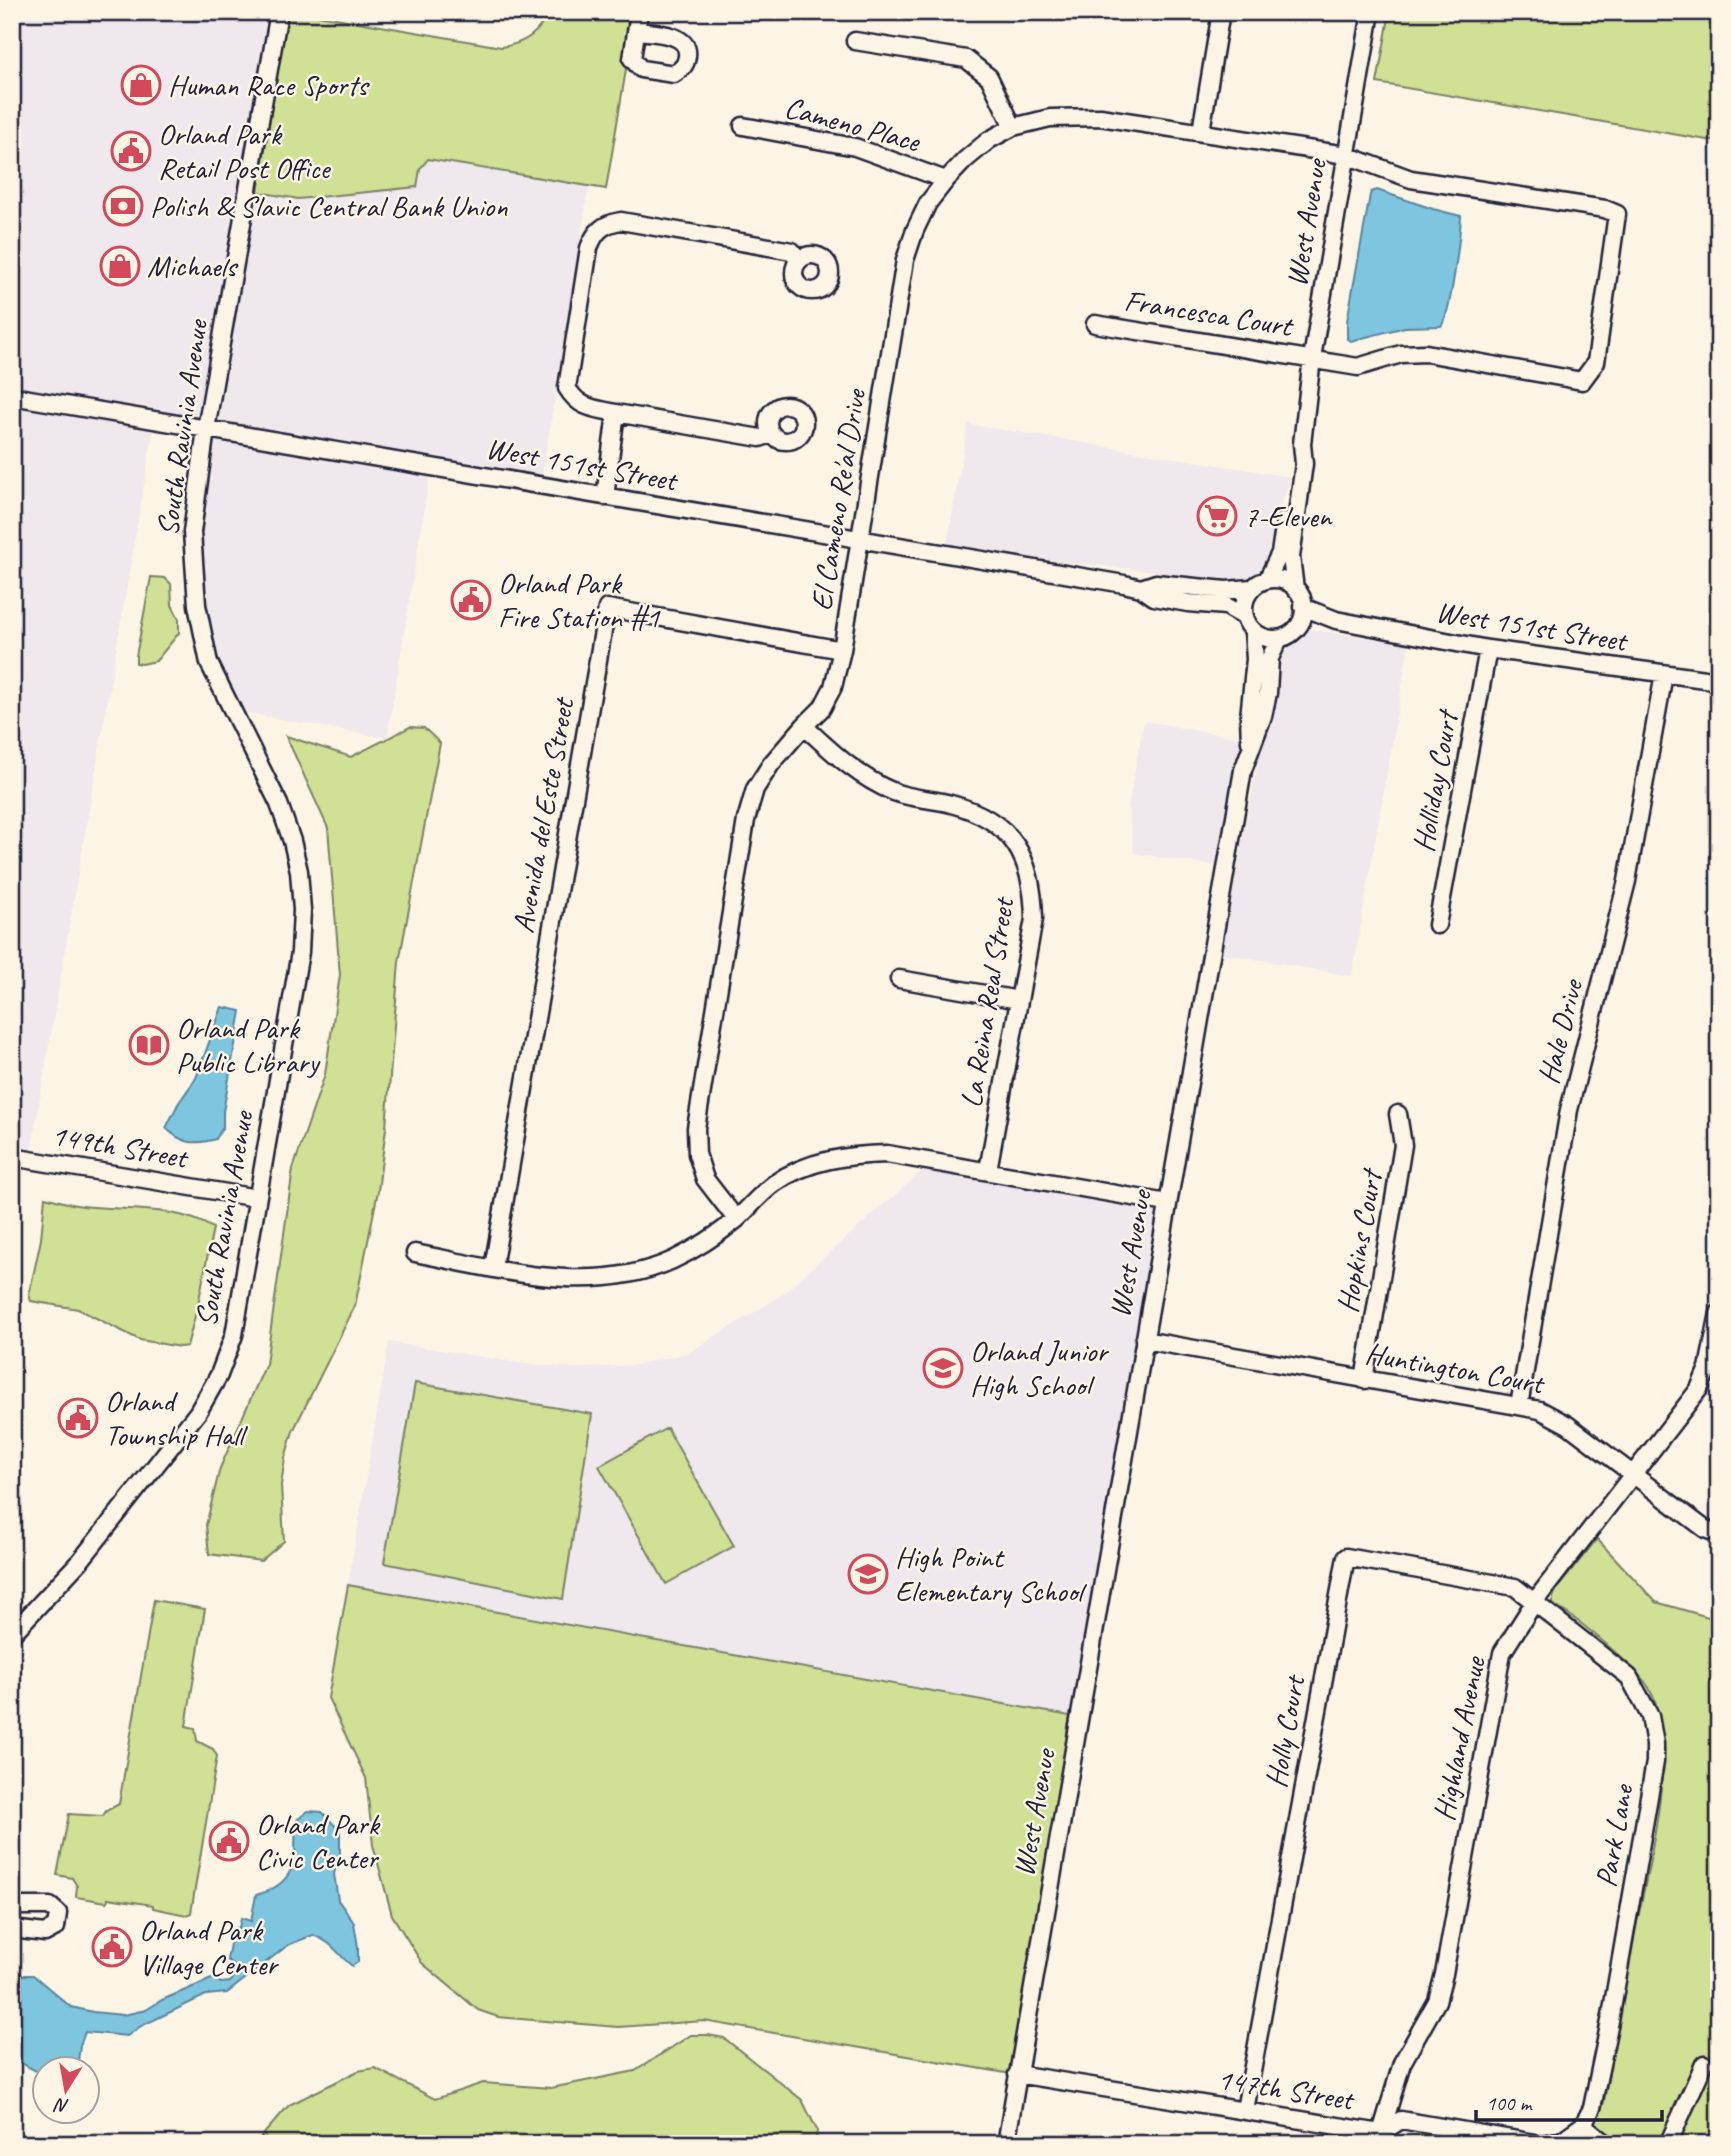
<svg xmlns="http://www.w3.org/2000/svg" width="1731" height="2156" viewBox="0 0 1731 2156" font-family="Caveat,sans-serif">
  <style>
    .built { fill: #efe8ec }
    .green { fill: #d0e094; stroke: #798168; stroke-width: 2 }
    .water { fill: #7ec5df; stroke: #59849d; stroke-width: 2 }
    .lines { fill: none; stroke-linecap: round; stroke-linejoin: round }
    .minor-casing { stroke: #22223b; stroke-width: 21 }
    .minor { stroke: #fcf5e5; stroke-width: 16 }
    .labels { text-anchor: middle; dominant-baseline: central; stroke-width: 5; stroke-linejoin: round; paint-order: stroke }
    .poi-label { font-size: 30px; fill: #22223b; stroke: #fcf5e5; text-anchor: start }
    .street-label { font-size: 30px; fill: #22223b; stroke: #fcf5e5 }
  </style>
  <rect width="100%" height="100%" fill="#fcf5e5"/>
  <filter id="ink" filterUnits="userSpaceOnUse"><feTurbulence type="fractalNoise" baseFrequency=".0143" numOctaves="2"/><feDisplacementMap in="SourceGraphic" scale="14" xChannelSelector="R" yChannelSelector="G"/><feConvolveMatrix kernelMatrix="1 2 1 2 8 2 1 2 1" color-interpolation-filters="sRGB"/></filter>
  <g filter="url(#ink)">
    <!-- built -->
    <path class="built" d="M 12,12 L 271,12 L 247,177 L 202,426 L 12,388 Z
      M 427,159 L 589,186 L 541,481 L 212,428 L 251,190 L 298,199 L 417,187 L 420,169 Z
      M 12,401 L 154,426 L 30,1157 L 12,1154 Z
      M 968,424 L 1290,477 L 1263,567 L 1248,581 L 946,550 Z
      M 210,436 L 430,473 L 387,738 L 240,712 L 215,662 L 202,606 L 199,532 Z
      M 1300,628 L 1409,644 L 1352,976 L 1221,953 L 1282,637 Z
      M 1144,721 L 1245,739 L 1222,867 L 1134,853 L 1128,807 Z
      M 938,1157 L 1165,1198 L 1070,1716 L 348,1585 L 389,1342 L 525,1364 L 581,1368 L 636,1365 L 688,1353 L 779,1297 Z"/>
    <!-- green -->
    <path class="green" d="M 287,12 L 301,12 L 501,47 C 525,44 539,33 549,12 L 638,12 L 630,46 L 606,189 L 428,159 L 420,169 L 417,187 L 298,199 L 258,192 Z
      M 1390,12 L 1719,12 L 1719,142 L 1377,83 Z
      M 151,577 L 165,578 L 171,584 L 172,605 L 179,619 L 179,633 L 156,661 L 142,664 L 136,663 L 136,656 Z
      M 410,727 L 424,728 L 440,743 L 399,962 L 386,1128 L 378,1191 L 355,1306 L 293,1431 L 285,1458 L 281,1485 L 284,1541 L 261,1561 L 209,1554 L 206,1525 L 220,1468 L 266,1364 L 293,1169 L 325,1074 L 340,975 L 328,828 L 286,736 L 351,757 Z
      M 45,1197 C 57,1200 70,1205 83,1206 C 125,1211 175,1205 213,1228 L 198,1305 L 187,1346 L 180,1347 L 140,1340 L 78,1309 L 31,1301 L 29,1295 L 41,1239 Z
      M 415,1383 L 592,1414 L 563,1599 L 384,1563 Z
      M 667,1428 L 734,1546 L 666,1584 L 599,1466 Z
      M 1597,1539 L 1656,1602 L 1719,1620 L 1719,2144 L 1574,2144 C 1589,2133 1598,2120 1604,2102 C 1612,2057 1619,2011 1628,1965 C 1641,1895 1684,1751 1649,1688 C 1640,1671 1588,1628 1571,1616 C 1565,1611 1558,1609 1553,1604 L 1553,1597 L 1557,1589 Z
      M 348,1585 L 1070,1716 L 1012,2074 L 704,2021 L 618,2027 L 498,2017 L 478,2010 L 422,1963 L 392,1915 L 373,1845 L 366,1778 L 328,1698 Z
      M 154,1600 L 205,1609 L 186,1726 L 195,1728 L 197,1741 L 213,1749 L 217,1756 L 191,1913 L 186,1915 L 153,1908 L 153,1905 L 108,1898 L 107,1902 L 76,1897 L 77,1886 L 72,1878 L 57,1875 L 69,1814 L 103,1816 L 106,1811 L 119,1804 Z
      M 691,2035 L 708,2035 L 724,2038 L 802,2100 L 817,2130 L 816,2144 L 255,2144 L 289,2105 L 358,2071 L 375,2068 L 435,2099 L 483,2083 L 551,2088 L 635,2071 Z"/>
    <!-- water -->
    <path class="water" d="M 1377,190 L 1433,209 L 1461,216 C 1460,235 1451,315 1441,326 L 1405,327 L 1351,341 L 1347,339 L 1347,321 L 1370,195 L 1371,192 Z
      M 222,1007 L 241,1011 L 223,1112 L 223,1127 L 216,1139 C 194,1145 182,1144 166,1128 L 178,1104 L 196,1078 Z
      M 308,1811 L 322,1812 L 340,1831 L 340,1853 L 334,1874 L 338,1900 L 354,1923 L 358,1947 L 358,1962 L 352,1966 C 336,1953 334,1943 313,1935 L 288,1945 L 227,1993 L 206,1995 L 141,2026 L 127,2036 L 85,2032 L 80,2046 L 77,2068 L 46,2068 L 45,2076 L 12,2058 L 12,1975 L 33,1975 L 71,2007 L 93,2012 L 123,2015 L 146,2010 L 162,2000 L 214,1978 L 221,1983 L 230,1982 C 238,1975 236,1965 227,1960 L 233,1928 L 239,1928 L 241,1918 L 251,1921 L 256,1895 C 297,1884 296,1860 295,1824 L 297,1820 Z"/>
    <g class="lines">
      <defs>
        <path id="minor" d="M 636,31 C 652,33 690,32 687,56 C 686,66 681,69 674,74 L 641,69 L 632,59 L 639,12
          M 855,41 L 966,59 L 989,77 L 1013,127
          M 743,126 L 855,147 L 946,180
          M 1201,131 L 1221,12
          M794 273a18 18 0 1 1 36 0a18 18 0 1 1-36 0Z
          M 12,396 L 1124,584 L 1141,588 L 1154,597 L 1188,603 L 1226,606 L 1245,617
          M768 423a18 18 0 1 1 36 0a18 18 0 1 1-36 0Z
          M 616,413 L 760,438 L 771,434
          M 605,497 L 616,413 C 593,408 580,409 567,388 L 589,248 C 595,231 603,224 621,221 L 792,251 L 799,260
          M1244 609a30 30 0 1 1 60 0a30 30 0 1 1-60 0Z
          M 1267,580 L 1280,553 L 1285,521
          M 1141,588 L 1156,583 L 1226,590 L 1252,588
          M 1295,589 L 1291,557 L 1304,464 L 1302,444 L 1312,358 L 1371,12
          M 1303,607 L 1336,620 L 1488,649 L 1719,681
          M 804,726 C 832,752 858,777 894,792 C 912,799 933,799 951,804 C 1013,820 1033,858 1034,919 L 988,1170
          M 1250,742 L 1249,717 L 1255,659 L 1253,631
          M 1437,925 L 1488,649
          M 899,979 L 1019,1000
          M 12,1157 L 257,1198
          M 736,1219 L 705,1179 L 697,1154 L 696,1128 L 746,820 L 755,789 L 771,764 L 804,726 L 822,708 L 833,687 L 842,650 L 905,260 L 915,230 L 928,203 L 946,180 L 965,160 L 989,140 L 1013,127 L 1050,118 L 1100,117 L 1346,155 L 1411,179 L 1605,209 L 1617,214 L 1596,362 L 1582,381 L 1426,353 L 1401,354 L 1358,367 L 1095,324
          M 415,1253 C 497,1269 592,1297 673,1260 C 696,1249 716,1236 736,1220 C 749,1208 761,1193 775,1183 C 808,1160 848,1155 887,1154 L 1167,1203
          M 493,1268 L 607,608 L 842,650
          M 1144,1340 L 1540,1410 L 1568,1425 L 1705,1529 L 1719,1534
          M 1364,1380 L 1403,1145 L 1398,1114
          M 1519,1406 L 1569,1110 L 1627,881 L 1664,674
          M 12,1634 L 81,1560 L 198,1412 L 219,1375 L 234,1335 L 300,952 L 302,910 L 299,871 L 292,841 L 279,804 L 209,663 L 197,605 L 192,532 L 206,429 L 279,12
          M 12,1906 L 50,1906 L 58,1913 L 56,1927 L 45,1933 L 12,1929
          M 1017,2074 L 1381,2133 L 1401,2120 L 1540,2144
          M 1245,2110 L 1346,1557 L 1515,1587 L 1629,1677 L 1650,1716 L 1655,1744 L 1655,1762 L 1610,2021 L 1592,2108 L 1583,2125 L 1562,2140 L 1542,2144
          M 1583,2125 L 1607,2144
          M 1006,2144 L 1243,770 L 1263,716 L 1268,693 L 1270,658 L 1279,639
          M 1379,2144 L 1381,2133 L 1402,2063 L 1437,2001 L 1444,1974 L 1502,1653 L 1535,1601 L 1699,1389 L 1708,1368 L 1719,1313
          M 1668,2144 L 1704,2064"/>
      </defs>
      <!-- minor casing -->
      <use href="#minor" class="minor-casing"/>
      <!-- minor -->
      <use href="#minor" class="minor"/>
    </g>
  </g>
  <!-- icons -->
  <defs>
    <symbol id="shop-ring" viewBox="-11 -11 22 22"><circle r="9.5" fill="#fcf5e5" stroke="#d1495b" stroke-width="1.5"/><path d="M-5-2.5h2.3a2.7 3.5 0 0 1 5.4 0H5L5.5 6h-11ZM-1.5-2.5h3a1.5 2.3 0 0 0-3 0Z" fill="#d1495b"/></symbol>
    <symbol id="civic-ring" viewBox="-11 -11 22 22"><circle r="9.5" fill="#fcf5e5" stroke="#d1495b" stroke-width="1.5"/><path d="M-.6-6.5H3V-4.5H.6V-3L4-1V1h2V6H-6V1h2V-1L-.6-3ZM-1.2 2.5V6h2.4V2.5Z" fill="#d1495b"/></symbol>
    <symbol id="bank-ring" viewBox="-11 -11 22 22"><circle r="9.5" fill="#fcf5e5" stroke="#d1495b" stroke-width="1.5"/><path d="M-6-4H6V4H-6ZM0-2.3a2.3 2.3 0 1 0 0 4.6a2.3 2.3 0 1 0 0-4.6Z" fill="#d1495b"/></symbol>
    <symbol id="supermarket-ring" viewBox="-11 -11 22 22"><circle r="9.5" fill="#fcf5e5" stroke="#d1495b" stroke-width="1.5"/><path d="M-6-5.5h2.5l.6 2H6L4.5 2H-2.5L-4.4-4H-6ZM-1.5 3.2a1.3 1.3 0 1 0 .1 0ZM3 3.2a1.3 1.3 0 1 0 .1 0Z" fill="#d1495b"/></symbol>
    <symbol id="library-ring" viewBox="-11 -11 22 22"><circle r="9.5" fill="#fcf5e5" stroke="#d1495b" stroke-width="1.5"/><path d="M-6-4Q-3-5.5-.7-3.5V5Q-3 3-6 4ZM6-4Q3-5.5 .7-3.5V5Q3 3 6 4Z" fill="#d1495b"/></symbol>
    <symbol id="school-ring" viewBox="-11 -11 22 22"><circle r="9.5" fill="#fcf5e5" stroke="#d1495b" stroke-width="1.5"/><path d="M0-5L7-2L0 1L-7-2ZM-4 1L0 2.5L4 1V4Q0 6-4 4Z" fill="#d1495b"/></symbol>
  </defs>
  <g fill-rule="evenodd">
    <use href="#shop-ring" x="119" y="63" width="44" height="44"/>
    <use href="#civic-ring" x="109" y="129" width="44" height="44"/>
    <use href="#bank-ring" x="101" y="184" width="44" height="44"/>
    <use href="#shop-ring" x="98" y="244" width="44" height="44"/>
    <use href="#supermarket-ring" x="1195" y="494" width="44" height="44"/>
    <use href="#civic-ring" x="449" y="578" width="44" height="44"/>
    <use href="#library-ring" x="127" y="1023" width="44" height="44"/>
    <use href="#school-ring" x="921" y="1346" width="44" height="44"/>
    <use href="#civic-ring" x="56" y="1396" width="44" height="44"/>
    <use href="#school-ring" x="846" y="1552" width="44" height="44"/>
    <use href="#civic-ring" x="207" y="1819" width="44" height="44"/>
    <use href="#civic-ring" x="90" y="1925" width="44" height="44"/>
  </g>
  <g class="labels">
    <!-- poi labels -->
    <g class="poi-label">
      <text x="168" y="85">Human Race Sports</text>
      <text x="158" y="134">Orland Park<tspan x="158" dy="34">Retail Post Office</tspan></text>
      <text x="150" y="206">Polish &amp; Slavic Central Bank Union</text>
      <text x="147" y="266">Michaels</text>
      <text x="1244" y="516">7-Eleven</text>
      <text x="498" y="583">Orland Park<tspan x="498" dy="34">Fire Station #1</tspan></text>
      <text x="176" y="1028">Orland Park<tspan x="176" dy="34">Public Library</tspan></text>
      <text x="970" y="1351">Orland Junior<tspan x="970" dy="34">High School</tspan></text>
      <text x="105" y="1401">Orland<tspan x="105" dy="34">Township Hall</tspan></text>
      <text x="895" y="1557">High Point<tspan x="895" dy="34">Elementary School</tspan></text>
      <text x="256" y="1824">Orland Park<tspan x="256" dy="34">Civic Center</tspan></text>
      <text x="139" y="1930">Orland Park<tspan x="139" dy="34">Village Center</tspan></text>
    </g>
    <!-- street labels -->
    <g class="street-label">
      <text transform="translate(852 124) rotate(15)">Cameno Place</text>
      <text transform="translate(1306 223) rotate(-81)">West Avenue</text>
      <text transform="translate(1208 313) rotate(9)">Francesca Court</text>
      <text transform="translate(182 428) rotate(-82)">South Ravinia Avenue</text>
      <text transform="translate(581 464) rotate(10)">West 151st Street</text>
      <text transform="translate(838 500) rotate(-81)">El Cameno Re'al Drive</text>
      <text transform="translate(1531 626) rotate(9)">West 151st Street</text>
      <text transform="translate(1435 782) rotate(-80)">Holliday Court</text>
      <text transform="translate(543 816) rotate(-80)">Avenida del Este Street</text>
      <text transform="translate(987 1003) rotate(-81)">La Reina Real Street</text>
      <text transform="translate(1560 1032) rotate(-76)">Hale Drive</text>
      <text transform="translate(119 1146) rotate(10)">149th Street</text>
      <text transform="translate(224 1219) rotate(-80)">South Ravinia Avenue</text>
      <text transform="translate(1359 1242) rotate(-80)">Hopkins Court</text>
      <text transform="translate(1130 1254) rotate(-80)">West Avenue</text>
      <text transform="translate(1454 1368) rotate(10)">Huntington Court</text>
      <text transform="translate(1285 1732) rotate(-80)">Holly Court</text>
      <text transform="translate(1459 1739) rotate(-79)">Highland Avenue</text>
      <text transform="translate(1034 1813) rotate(-80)">West Avenue</text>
      <text transform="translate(1614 1836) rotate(-80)">Park Lane</text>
      <text transform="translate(1285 2089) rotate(9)">147th Street</text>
    </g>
  </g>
  <!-- margin -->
  <rect width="1731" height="2156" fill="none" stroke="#fcf5e5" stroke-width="42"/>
  <rect x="21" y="21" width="1689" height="2114" fill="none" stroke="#22223b" stroke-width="2.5" filter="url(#ink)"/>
  <!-- north arrow -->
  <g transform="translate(66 2090) rotate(191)"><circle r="33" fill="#fcf5e5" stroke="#a5a1a1" stroke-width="2"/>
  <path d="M0-5L12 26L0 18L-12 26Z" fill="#d1495b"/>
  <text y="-10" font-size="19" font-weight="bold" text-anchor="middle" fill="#22223b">N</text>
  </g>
  <!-- scale -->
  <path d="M1476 2110v10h186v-10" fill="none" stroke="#22223b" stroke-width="3.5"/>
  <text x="1486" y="2110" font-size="21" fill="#22223b" stroke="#fcf5e5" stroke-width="5" paint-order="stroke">100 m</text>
</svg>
